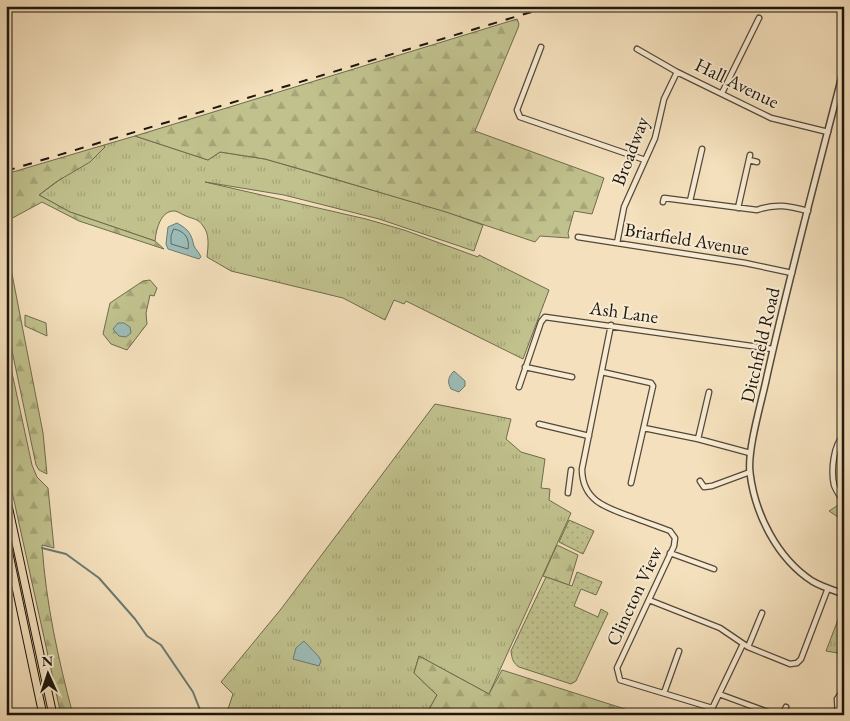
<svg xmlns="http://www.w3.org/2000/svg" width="850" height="721" viewBox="0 0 850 721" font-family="'EB Garamond',serif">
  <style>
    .grass { fill: url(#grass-tufts); stroke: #6e6c4d }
    .forest { fill: url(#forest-firs); stroke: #6e6c4d }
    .park { fill: url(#park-dots); stroke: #6e6c4d }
    .water { fill: #9dbcb7; stroke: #6a7a73 }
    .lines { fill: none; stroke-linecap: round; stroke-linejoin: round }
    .shore { stroke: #5d6962; stroke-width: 1 }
    .stream { stroke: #6a7a73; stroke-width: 2 }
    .minor-casing { stroke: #534839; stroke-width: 7 }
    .tertiary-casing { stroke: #534839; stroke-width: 8 }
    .trunk-casing { stroke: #1d160d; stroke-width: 9 }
    .minor { stroke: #f8ebd3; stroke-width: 4.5 }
    .tertiary { stroke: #f8ebd3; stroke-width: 5 }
    .trunk { stroke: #f4e0bc; stroke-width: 7 }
    .rail { stroke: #1d160d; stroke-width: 2; stroke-dasharray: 9 9; stroke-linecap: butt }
    .labels { text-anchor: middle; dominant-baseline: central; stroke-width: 4; stroke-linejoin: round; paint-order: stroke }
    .street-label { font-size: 19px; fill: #1d160d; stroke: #f8ebd3 }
  </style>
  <defs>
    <pattern id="grass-tufts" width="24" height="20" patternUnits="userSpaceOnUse" patternTransform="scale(1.25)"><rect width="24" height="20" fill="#c0c18d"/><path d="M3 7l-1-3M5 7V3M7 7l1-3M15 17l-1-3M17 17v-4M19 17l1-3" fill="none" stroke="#a5a578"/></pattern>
    <pattern id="forest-firs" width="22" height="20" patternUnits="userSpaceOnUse" patternTransform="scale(1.25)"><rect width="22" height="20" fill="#c0c18d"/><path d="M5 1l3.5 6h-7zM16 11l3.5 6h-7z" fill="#a5a578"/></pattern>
    <pattern id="park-dots" width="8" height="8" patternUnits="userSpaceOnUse" patternTransform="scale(1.25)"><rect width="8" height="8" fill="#c0c18d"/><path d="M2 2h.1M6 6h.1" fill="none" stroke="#a5a578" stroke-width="1.8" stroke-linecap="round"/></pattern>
  </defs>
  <rect width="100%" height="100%" fill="#f4e0bc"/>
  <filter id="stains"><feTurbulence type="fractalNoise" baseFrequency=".004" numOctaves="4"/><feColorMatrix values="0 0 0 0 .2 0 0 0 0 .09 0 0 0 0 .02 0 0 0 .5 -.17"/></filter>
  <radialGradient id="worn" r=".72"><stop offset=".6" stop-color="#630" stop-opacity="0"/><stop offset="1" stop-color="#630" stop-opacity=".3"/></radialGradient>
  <!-- grass -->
  <path class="grass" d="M 135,136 L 208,160 L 220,152 L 265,159 L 444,211 L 483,225 L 474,251 L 379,219 L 284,195 L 205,182 L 366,219 L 404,230 L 478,257 L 479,255 L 549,290 L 523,359 L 406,301 L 404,304 L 394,300 L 385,320 L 343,298 L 231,271 L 207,257 C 208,247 210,234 203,226 C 199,219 193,219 186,216 C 183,215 179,212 175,211 C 160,210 156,231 155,241 L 70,212 L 39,195 L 104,147 L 104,145 Z
    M 435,404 L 511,419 L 506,439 L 521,452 L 545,459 L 541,488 L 550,489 L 549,500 L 571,513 L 489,694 L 419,656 L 414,673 L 437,695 L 426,715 L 226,715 L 233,694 L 221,682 L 281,609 Z
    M 837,491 L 844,492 L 844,521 L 829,511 L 843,502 Z
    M 844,604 L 844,654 L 826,651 Z"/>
  <!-- forest -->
  <path class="forest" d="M 517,19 L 519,24 L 518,28 L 475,131 L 604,178 L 592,214 L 574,211 L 568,233 L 569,238 L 540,236 L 535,242 L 446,212 L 328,177 L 265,159 L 220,152 L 208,160 L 135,136 Z
    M 104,145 L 105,147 L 90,162 L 56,182 L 39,195 L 70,212 L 155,241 L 164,249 L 79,221 L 42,202 L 7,221 L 6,223 L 6,174 Z
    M 6,243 L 43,433 L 47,474 L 39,470 L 36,465 L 6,322 Z
    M 150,280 L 157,288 L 154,296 L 150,295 L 146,313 L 147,324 L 127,350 L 111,344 L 103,334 L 110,303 L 143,281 Z
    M 25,315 L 46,323 L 47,336 L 25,326 Z
    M 6,345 L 32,465 L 37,477 L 48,488 L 54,548 L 42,545 C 46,604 58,658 73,715 L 61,715 L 6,464 Z
    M 557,545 L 578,555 L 569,585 L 543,576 Z
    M 419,656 L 489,694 L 502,670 L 644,715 L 426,715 L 437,695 L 414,673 Z"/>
  <!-- park -->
  <path class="park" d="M 569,520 L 594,531 L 583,554 L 559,542 Z
    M 577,572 L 602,582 L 596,595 L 581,589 L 574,606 L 598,617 L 601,609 L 608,613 L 576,681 L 571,684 L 519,667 C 513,663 512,659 511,651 L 546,577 L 572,586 Z"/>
  <!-- water -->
  <path class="water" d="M 177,223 C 189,230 191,233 194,246 C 196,250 199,252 201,257 L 199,259 L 168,249 L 166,244 L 168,227 Z
    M 118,323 L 124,323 L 130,327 L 131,333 L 126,337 L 119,336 L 113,329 Z
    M 454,371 L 465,381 L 465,386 L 459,392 L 451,389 C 447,382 448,377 454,371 Z
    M 304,641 L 319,657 L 321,661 L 319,666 L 293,659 L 296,648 Z"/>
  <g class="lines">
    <!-- shore -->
    <path class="shore" d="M 174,229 C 185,231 190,239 188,249 L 171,244 L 171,236 Z"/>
    <!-- stream -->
    <path class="stream" d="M 42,548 L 66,554 L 99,578 L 135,619 L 147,636 L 161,645 L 193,692 L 202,715"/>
    <defs>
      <path id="minor" d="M 541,47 L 517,110 L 520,117 L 645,160
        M 637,49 L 677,72 L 771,118 L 828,132
        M 722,93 L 759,18
        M 749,160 L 757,162
        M 690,201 L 702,149
        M 663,202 L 664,198 L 757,210 C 776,203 789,206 808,211
        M 738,208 L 750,155
        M 578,237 L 745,263 L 792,273
        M 617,243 L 624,207 L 655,138 L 664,99 L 677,72
        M 611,325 L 582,469 C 582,501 607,508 632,517 C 645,522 657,526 670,531 L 675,538 L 674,546 L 617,668 L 620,680 L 712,708
        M 525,367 L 572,377
        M 602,372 L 651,383 L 653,386 L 631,483
        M 519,387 L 541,322 L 545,317 L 773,349
        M 539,424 L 589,436
        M 644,428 L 698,439 L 750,453
        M 844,435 C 833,445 831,471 834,485 C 836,491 841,497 844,503
        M 698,439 L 709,392
        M 700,481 L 704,487 L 712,486 L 750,472
        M 568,493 L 571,470
        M 670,553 L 714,569
        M 649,600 L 720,628 L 748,647 L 790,664 L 797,663 L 801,659 L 828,588
        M 748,647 L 762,613
        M 664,693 L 679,651
        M 719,694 L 776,715
        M 709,715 L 743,644
        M 782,715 L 786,707
        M 838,715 L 837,699 L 844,689"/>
      <path id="tertiary" d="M 844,68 C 818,170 790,273 767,376 C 762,401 747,449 750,473 C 755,514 777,558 812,581 C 822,587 833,590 844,594"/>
      <path id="trunk" d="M 6,496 L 53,715
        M 6,540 L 43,715"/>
    </defs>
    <!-- minor casing -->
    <use href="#minor" class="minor-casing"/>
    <!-- tertiary casing -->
    <use href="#tertiary" class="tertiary-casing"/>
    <!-- trunk casing -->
    <use href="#trunk" class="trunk-casing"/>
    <!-- minor -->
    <use href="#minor" class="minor"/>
    <!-- tertiary -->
    <use href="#tertiary" class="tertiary"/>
    <!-- trunk -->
    <use href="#trunk" class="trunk"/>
    <!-- rail -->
    <path class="rail" d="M 6,171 L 551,6"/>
  </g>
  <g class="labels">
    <!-- street labels -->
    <g class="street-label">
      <text transform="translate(737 83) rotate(26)">Hall Avenue</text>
      <text transform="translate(630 151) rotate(-69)">Broadway</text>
      <text transform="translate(687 239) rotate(9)">Briarfield Avenue</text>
      <text transform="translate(624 312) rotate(8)">Ash Lane</text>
      <text transform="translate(760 345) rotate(-77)">Ditchfield Road</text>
      <text transform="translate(634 596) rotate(-65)">Clincton View</text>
    </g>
  </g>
  <!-- margin -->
  <rect width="850" height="721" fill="none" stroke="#f4e0bc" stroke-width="25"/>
  <rect x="8" y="8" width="835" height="706" fill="none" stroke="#1d160d" stroke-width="2.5"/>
  <rect x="12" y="12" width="825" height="696" fill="none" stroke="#1d160d"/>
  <!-- north arrow -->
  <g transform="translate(48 674) rotate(357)" stroke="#f8ebd3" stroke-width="4" paint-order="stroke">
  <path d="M0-4L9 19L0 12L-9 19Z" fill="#1d160d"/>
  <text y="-8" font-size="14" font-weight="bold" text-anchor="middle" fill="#1d160d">N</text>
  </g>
  <rect width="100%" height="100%" filter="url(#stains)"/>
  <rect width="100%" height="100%" fill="url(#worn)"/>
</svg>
